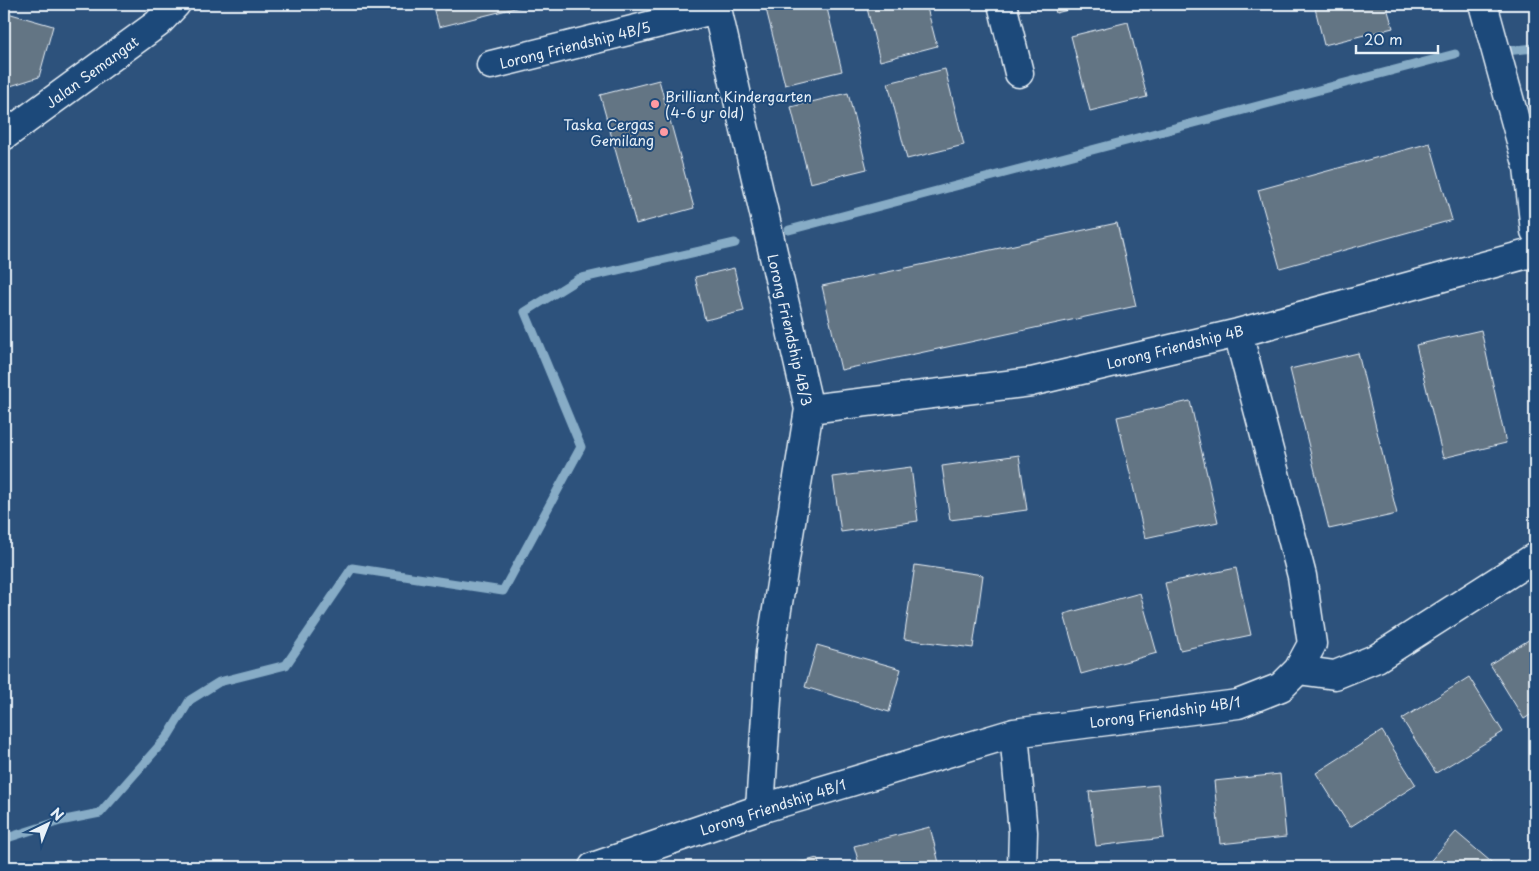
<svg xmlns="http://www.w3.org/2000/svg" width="1539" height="871" viewBox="0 0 1539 871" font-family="'Playpen Sans',sans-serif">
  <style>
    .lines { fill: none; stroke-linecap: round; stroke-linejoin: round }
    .stream { stroke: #87acc6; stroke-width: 9 }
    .building { fill: #647484; stroke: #e8f1f8 }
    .street-casing { stroke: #e8f1f8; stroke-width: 31 }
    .street { stroke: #1f4a7a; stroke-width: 28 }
    .poi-dot { fill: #ff9aa2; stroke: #1f4a7a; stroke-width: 2 }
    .labels { text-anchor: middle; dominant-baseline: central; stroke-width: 4; stroke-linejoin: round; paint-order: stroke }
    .street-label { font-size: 14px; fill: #e8f1f8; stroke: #1f4a7a }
    .poi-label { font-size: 14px; fill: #e8f1f8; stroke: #1f4a7a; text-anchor: start }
  </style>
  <rect width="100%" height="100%" fill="#2d527c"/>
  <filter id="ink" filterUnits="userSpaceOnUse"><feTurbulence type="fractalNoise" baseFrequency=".02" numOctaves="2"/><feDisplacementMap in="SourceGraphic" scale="10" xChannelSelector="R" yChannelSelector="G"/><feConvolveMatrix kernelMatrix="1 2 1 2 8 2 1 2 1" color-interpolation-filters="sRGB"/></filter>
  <g filter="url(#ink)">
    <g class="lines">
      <!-- stream -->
      <path class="stream" d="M 1506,51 L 1535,48
        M 789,230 L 1455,54
        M 4,839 L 60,821 L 100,813 L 168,736 L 190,700 L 219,682 L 286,665 L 352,568 L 503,591 L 581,447 L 525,312 L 578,279 L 735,243"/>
    </g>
    <!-- building -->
    <path class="building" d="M 433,4 L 531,4 L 439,27 Z
      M 789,4 L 826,4 L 842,71 L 785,85 L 766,9 Z
      M 866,4 L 926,4 L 937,46 L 880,61 Z
      M 1053,4 L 1091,4 L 1056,13 Z
      M 1314,4 L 1386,4 L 1393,28 L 1324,45 Z
      M 4,12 L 53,26 L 39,77 L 4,88 Z
      M 1128,22 L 1147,97 L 1090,111 L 1071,36 Z
      M 945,69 L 964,145 L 907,159 L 888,83 Z
      M 659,80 L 694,208 L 636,224 L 600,95 Z
      M 848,93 L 867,169 L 810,183 L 791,107 Z
      M 1430,143 L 1452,220 L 1280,268 L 1258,190 Z
      M 1117,223 L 1136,306 L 841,370 L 822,286 Z
      M 734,268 L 744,311 L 705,320 L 695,277 Z
      M 1481,330 L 1506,443 L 1443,458 L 1416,345 Z
      M 1358,353 L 1397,514 L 1329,529 L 1290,369 Z
      M 1190,401 L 1218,522 L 1145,538 L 1117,417 Z
      M 1019,455 L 1027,510 L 950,520 L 942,466 Z
      M 911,467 L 918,521 L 841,532 L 833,477 Z
      M 915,565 L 983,575 L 973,648 L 904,639 Z
      M 1236,568 L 1251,635 L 1180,650 L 1165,583 Z
      M 1140,593 L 1157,653 L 1081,674 L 1064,614 Z
      M 1535,636 L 1535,712 L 1524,719 L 1490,664 Z
      M 817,645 L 901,669 L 889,712 L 805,687 Z
      M 1469,677 L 1503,732 L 1436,773 L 1402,719 Z
      M 1382,731 L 1416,785 L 1350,827 L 1316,773 Z
      M 1280,774 L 1286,837 L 1220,844 L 1214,781 Z
      M 1158,785 L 1164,838 L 1096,846 L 1089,792 Z
      M 930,827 L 940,867 L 860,867 L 854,846 Z
      M 1456,832 L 1497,867 L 1425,867 Z
      M 817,858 L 820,867 L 784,867 Z"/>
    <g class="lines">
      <defs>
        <path id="street" d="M 716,4 L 809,409 L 770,653 L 760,809
          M 1002,4 L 1019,73
          M 1483,4 L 1528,167 L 1535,231
          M 491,65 L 717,9
          M 4,136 L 157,24 L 176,4
          M 809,409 L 1031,382 L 1238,333 L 1535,252
          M 1298,670 L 1335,675 L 1377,658 L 1535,557
          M 1014,733 L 1023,832 L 1022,867
          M 593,867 L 760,809 L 1014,733 L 1238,704 L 1281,687 L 1298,670 L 1312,644 L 1302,576 L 1238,333"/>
      </defs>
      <!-- street casing -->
      <use href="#street" class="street-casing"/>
      <!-- street -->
      <use href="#street" class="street"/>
    </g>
  </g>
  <!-- markers -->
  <g class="poi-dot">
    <circle cx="655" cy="104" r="5"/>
    <circle cx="664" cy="132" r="5"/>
  </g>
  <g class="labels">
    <!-- street labels -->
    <g class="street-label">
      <text transform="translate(575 45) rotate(-14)">Lorong Friendship 4B/5</text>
      <text transform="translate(92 72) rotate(-36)">Jalan Semangat</text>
      <text transform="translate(790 330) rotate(77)">Lorong Friendship 4B/3</text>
      <text transform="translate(1175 347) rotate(-14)">Lorong Friendship 4B</text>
      <text transform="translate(1165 712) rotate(-8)">Lorong Friendship 4B/1</text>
      <text transform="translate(773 807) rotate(-18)">Lorong Friendship 4B/1</text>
    </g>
    <!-- poi labels -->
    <g class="poi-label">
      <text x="665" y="96">Brilliant Kindergarten<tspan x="665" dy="16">(4-6 yr old)</tspan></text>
      <text x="654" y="124" text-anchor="end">Taska Cergas<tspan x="654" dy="16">Gemilang</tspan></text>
    </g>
  </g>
  <!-- margin -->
  <rect width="1539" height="871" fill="none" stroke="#1f4a7a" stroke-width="20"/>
  <rect x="10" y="10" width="1519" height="851" fill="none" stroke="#e8f1f8" stroke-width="2" filter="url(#ink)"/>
  <!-- north arrow -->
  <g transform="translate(48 824) rotate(43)" stroke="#1f4a7a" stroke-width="4" paint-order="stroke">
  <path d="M0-4L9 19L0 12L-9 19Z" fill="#e8f1f8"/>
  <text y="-8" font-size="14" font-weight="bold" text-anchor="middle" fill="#e8f1f8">N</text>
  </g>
  <!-- scale -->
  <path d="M1356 45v8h82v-8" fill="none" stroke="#e8f1f8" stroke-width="2.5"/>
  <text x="1364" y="45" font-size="15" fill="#e8f1f8" stroke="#1f4a7a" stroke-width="4" paint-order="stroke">20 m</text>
</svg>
